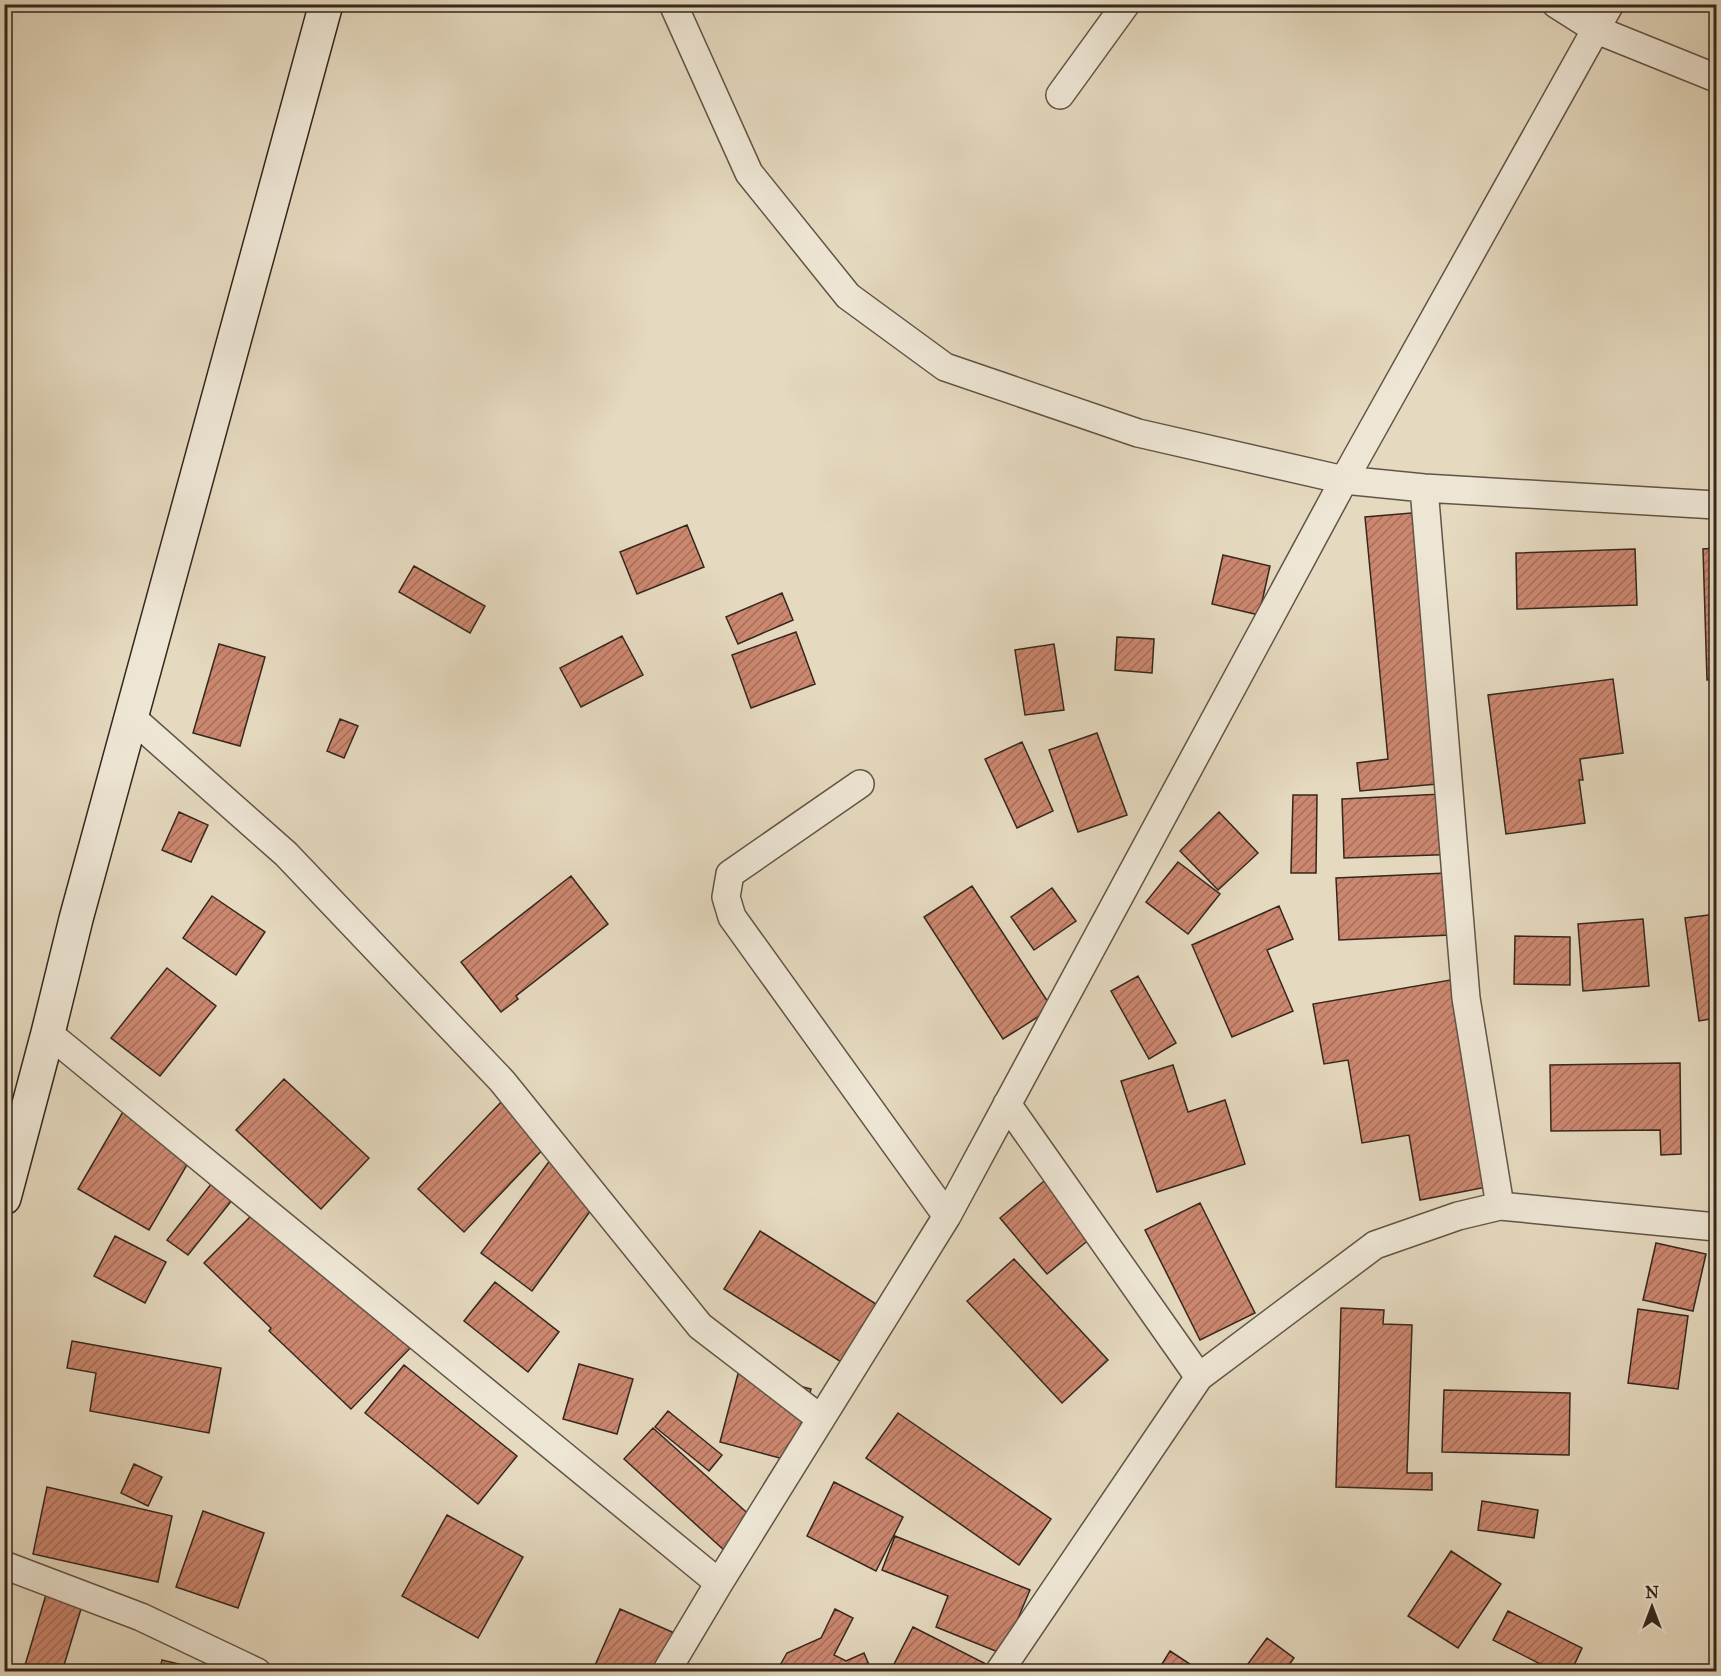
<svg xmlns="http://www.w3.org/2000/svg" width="1721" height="1676" viewBox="0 0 1721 1676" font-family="'IM FELL Great Primer',serif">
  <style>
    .building { fill: url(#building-hatch); stroke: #35271d; stroke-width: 1.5 }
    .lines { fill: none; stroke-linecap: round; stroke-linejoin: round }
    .minor-casing { stroke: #615446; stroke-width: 30 }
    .secondary-casing { stroke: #35271d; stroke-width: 36 }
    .minor { stroke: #eee6d5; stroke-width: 27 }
    .secondary { stroke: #eee6d5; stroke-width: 33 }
  </style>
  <defs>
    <pattern id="building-hatch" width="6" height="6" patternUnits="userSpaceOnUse" patternTransform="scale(1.5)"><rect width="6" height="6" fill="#cc876f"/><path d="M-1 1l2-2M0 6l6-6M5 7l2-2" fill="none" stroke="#a66e5b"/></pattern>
  </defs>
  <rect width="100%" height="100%" fill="#e5d9bf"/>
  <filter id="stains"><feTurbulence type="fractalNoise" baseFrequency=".00333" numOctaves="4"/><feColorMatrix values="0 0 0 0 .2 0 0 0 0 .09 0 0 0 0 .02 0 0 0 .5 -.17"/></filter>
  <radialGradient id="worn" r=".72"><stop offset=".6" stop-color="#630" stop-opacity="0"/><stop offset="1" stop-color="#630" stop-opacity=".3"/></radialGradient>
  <!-- building -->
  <path class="building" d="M 1423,512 L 1448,783 L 1360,791 L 1357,763 L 1388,759 L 1365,517 Z
    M 1423,512 L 1448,783 L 1360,791 L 1357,763 L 1388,759 L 1365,517 Z
    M 687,525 L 704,567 L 637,594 L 620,552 Z
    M 687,525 L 704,567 L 637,594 L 620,552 Z
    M 1716,548 L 1716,679 L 1707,680 L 1703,549 Z
    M 1716,548 L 1716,679 L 1707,680 L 1703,549 Z
    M 1635,549 L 1637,605 L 1517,609 L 1516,553 Z
    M 1635,549 L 1637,605 L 1517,609 L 1516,553 Z
    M 1223,555 L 1270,566 L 1259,615 L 1212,604 Z
    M 1223,555 L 1270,566 L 1259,615 L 1212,604 Z
    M 414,566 L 485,606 L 470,633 L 399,592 Z
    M 414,566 L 485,606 L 470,633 L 399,592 Z
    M 782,593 L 793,620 L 738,644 L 726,617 Z
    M 782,593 L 793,620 L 738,644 L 726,617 Z
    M 796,632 L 815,684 L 751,708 L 732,655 Z
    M 796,632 L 815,684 L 751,708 L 732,655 Z
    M 622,636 L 643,675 L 581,707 L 560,668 Z
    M 622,636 L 643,675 L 581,707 L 560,668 Z
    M 1117,637 L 1154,639 L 1152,673 L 1115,670 Z
    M 1117,637 L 1154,639 L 1152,673 L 1115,670 Z
    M 219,644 L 265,657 L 240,746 L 193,733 Z
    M 219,644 L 265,657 L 240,746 L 193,733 Z
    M 1054,644 L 1064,710 L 1025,715 L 1015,650 Z
    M 1054,644 L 1064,710 L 1025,715 L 1015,650 Z
    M 1613,679 L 1623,753 L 1580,759 L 1583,780 L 1579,780 L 1585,823 L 1506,834 L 1488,695 Z
    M 1613,679 L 1623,753 L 1580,759 L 1583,780 L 1579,780 L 1585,823 L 1506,834 L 1488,695 Z
    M 340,719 L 358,726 L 344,758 L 327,751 Z
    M 340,719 L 358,726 L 344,758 L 327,751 Z
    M 1097,733 L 1127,815 L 1078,832 L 1049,750 Z
    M 1097,733 L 1127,815 L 1078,832 L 1049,750 Z
    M 1022,742 L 1053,811 L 1017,828 L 985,759 Z
    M 1022,742 L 1053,811 L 1017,828 L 985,759 Z
    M 1462,793 L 1464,854 L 1344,858 L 1342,799 Z
    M 1462,793 L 1464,854 L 1344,858 L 1342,799 Z
    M 1293,795 L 1317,795 L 1316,873 L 1291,873 Z
    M 1293,795 L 1317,795 L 1316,873 L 1291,873 Z
    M 179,812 L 208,825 L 191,862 L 162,850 Z
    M 179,812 L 208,825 L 191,862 L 162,850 Z
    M 1219,812 L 1258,853 L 1218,890 L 1180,851 Z
    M 1219,812 L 1258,853 L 1218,890 L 1180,851 Z
    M 1178,862 L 1220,894 L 1188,934 L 1146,902 Z
    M 1178,862 L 1220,894 L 1188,934 L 1146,902 Z
    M 1469,872 L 1473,934 L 1339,940 L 1336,878 Z
    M 1469,872 L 1473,934 L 1339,940 L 1336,878 Z
    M 571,876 L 608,924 L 516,996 L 518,999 L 501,1012 L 461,962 Z
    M 571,876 L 608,924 L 516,996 L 518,999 L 501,1012 L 461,962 Z
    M 972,886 L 1052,1008 L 1003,1039 L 924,917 Z
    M 972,886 L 1052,1008 L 1003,1039 L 924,917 Z
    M 1052,888 L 1076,921 L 1034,950 L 1011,917 Z
    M 1052,888 L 1076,921 L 1034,950 L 1011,917 Z
    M 212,896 L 265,932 L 236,975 L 183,938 Z
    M 212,896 L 265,932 L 236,975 L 183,938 Z
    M 1279,906 L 1293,939 L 1267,950 L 1293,1011 L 1232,1037 L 1192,945 Z
    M 1279,906 L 1293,939 L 1267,950 L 1293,1011 L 1232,1037 L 1192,945 Z
    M 1716,914 L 1716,1018 L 1699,1021 L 1685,918 Z
    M 1716,914 L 1716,1018 L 1699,1021 L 1685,918 Z
    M 1643,919 L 1649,986 L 1583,991 L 1578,924 Z
    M 1643,919 L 1649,986 L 1583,991 L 1578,924 Z
    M 1515,936 L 1570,937 L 1570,985 L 1514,984 Z
    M 1515,936 L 1570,937 L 1570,985 L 1514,984 Z
    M 167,968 L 216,1006 L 160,1076 L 111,1038 Z
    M 167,968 L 216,1006 L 160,1076 L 111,1038 Z
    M 1138,976 L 1176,1043 L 1149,1059 L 1111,991 Z
    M 1138,976 L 1176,1043 L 1149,1059 L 1111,991 Z
    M 1456,979 L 1492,1186 L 1420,1200 L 1409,1135 L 1362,1143 L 1348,1060 L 1324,1064 L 1313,1004 Z
    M 1456,979 L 1492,1186 L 1420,1200 L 1409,1135 L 1362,1143 L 1348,1060 L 1324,1064 L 1313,1004 Z
    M 1680,1063 L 1681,1154 L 1661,1155 L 1660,1130 L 1551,1131 L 1550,1065 Z
    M 1680,1063 L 1681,1154 L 1661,1155 L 1660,1130 L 1551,1131 L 1550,1065 Z
    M 1173,1065 L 1188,1112 L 1225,1100 L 1245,1164 L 1157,1192 L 1121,1081 Z
    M 1173,1065 L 1188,1112 L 1225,1100 L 1245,1164 L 1157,1192 L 1121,1081 Z
    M 284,1079 L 369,1158 L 321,1209 L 236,1130 Z
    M 284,1079 L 369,1158 L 321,1209 L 236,1130 Z
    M 504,1099 L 550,1142 L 464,1232 L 418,1189 Z
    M 504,1099 L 550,1142 L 464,1232 L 418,1189 Z
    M 124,1110 L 195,1151 L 149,1230 L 78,1189 Z
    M 124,1110 L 195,1151 L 149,1230 L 78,1189 Z
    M 554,1155 L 605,1191 L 532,1291 L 481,1253 Z
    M 554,1155 L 605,1191 L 532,1291 L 481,1253 Z
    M 1049,1177 L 1096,1234 L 1047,1274 L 1000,1218 Z
    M 1049,1177 L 1096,1234 L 1047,1274 L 1000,1218 Z
    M 212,1183 L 232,1200 L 188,1255 L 167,1240 Z
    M 212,1183 L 232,1200 L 188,1255 L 167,1240 Z
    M 1200,1203 L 1255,1313 L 1200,1340 L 1145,1230 Z
    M 1200,1203 L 1255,1313 L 1200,1340 L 1145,1230 Z
    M 257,1210 L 413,1345 L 351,1409 L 269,1331 L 271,1328 L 204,1263 Z
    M 257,1210 L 413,1345 L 351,1409 L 269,1331 L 271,1328 L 204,1263 Z
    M 760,1231 L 895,1316 L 859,1373 L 724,1289 Z
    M 760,1231 L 895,1316 L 859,1373 L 724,1289 Z
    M 115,1236 L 166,1262 L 145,1303 L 94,1276 Z
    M 115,1236 L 166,1262 L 145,1303 L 94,1276 Z
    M 1656,1243 L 1706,1254 L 1693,1311 L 1643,1300 Z
    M 1656,1243 L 1706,1254 L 1693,1311 L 1643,1300 Z
    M 1014,1259 L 1108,1360 L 1062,1403 L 967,1301 Z
    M 1014,1259 L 1108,1360 L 1062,1403 L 967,1301 Z
    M 495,1282 L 559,1332 L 528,1372 L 464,1321 Z
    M 495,1282 L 559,1332 L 528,1372 L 464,1321 Z
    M 1341,1308 L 1384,1310 L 1383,1324 L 1412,1325 L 1407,1473 L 1432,1473 L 1432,1490 L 1336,1487 Z
    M 1341,1308 L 1384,1310 L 1383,1324 L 1412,1325 L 1407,1473 L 1432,1473 L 1432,1490 L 1336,1487 Z
    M 1638,1309 L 1688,1316 L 1678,1389 L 1628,1383 Z
    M 1638,1309 L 1688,1316 L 1678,1389 L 1628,1383 Z
    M 72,1341 L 221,1368 L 209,1433 L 90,1411 L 96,1373 L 67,1368 Z
    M 72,1341 L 221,1368 L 209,1433 L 90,1411 L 96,1373 L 67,1368 Z
    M 579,1364 L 633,1379 L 617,1434 L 563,1419 Z
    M 579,1364 L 633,1379 L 617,1434 L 563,1419 Z
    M 404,1365 L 517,1456 L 478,1504 L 365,1413 Z
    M 404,1365 L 517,1456 L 478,1504 L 365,1413 Z
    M 739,1370 L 811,1389 L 791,1461 L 720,1442 Z
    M 739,1370 L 811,1389 L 791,1461 L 720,1442 Z
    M 1444,1390 L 1570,1393 L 1569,1455 L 1442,1452 Z
    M 1444,1390 L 1570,1393 L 1569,1455 L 1442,1452 Z
    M 668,1411 L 722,1455 L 709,1471 L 655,1427 Z
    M 668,1411 L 722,1455 L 709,1471 L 655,1427 Z
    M 898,1413 L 1051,1519 L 1019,1565 L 866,1458 Z
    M 898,1413 L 1051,1519 L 1019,1565 L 866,1458 Z
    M 653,1428 L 754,1519 L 725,1551 L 624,1459 Z
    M 653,1428 L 754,1519 L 725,1551 L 624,1459 Z
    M 134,1464 L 162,1477 L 148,1506 L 121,1493 Z
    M 134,1464 L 162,1477 L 148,1506 L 121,1493 Z
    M 834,1482 L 903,1517 L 876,1571 L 807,1536 Z
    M 834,1482 L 903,1517 L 876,1571 L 807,1536 Z
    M 47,1487 L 172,1516 L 158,1582 L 33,1554 Z
    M 47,1487 L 172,1516 L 158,1582 L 33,1554 Z
    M 1482,1501 L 1538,1510 L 1534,1538 L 1478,1530 Z
    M 1482,1501 L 1538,1510 L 1534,1538 L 1478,1530 Z
    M 203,1511 L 264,1533 L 238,1608 L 176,1587 Z
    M 203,1511 L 264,1533 L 238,1608 L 176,1587 Z
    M 447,1515 L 523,1557 L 478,1638 L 402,1596 Z
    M 447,1515 L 523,1557 L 478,1638 L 402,1596 Z
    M 895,1536 L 1030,1590 L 1003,1654 L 936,1627 L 948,1596 L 882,1570 Z
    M 895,1536 L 1030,1590 L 1003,1654 L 936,1627 L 948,1596 L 882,1570 Z
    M 1451,1551 L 1501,1584 L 1458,1648 L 1408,1616 Z
    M 1451,1551 L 1501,1584 L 1458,1648 L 1408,1616 Z
    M 48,1588 L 84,1599 L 62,1672 L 23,1672 Z
    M 48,1588 L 84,1599 L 62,1672 L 23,1672 Z
    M 620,1609 L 681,1636 L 665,1672 L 592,1672 Z
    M 620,1609 L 681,1636 L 665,1672 L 592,1672 Z
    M 835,1609 L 853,1618 L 834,1655 L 846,1661 L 864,1653 L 872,1672 L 770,1672 L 779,1667 L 787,1653 L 821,1638 Z
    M 835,1609 L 853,1618 L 834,1655 L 846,1661 L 864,1653 L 872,1672 L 770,1672 L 779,1667 L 787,1653 L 821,1638 Z
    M 1508,1611 L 1582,1648 L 1571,1672 L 1556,1672 L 1493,1640 Z
    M 1508,1611 L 1582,1648 L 1571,1672 L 1556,1672 L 1493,1640 Z
    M 913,1627 L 988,1665 L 984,1672 L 890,1672 Z
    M 913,1627 L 988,1665 L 984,1672 L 890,1672 Z
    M 1267,1638 L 1294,1658 L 1284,1672 L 1242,1672 Z
    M 1267,1638 L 1294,1658 L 1284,1672 L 1242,1672 Z
    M 1170,1651 L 1202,1672 L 1157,1672 Z
    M 1170,1651 L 1202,1672 L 1157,1672 Z
    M 162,1660 L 212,1672 L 159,1672 Z
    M 162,1660 L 212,1672 L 159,1672 Z"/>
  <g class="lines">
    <defs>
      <path id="minor" d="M 673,4 L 749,173 L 848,296 L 945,367 L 1138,433 L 1344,480 L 1424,488 L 1716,505
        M 1556,4 L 1597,30 L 1716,78
        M 1060,95 L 1126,4
        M 1424,488 L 1466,998 L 1500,1206
        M 130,716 L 286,854 L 502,1081 L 700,1326 L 821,1419
        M 860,784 L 730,874 L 726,897 L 732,917 L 947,1216
        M 48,1033 L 719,1583
        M 1007,1104 L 1199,1377
        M 4,1565 L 141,1617 L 257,1672
        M 666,1672 L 719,1583 L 947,1216 L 1344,480 L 1610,4
        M 999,1672 L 1199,1377 L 1375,1245 L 1458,1216 L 1500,1206 L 1716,1227"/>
      <path id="secondary" d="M 4,1198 L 48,1033 L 76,919 L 326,4"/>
    </defs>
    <!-- minor casing -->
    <use href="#minor" class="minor-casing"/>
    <!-- secondary casing -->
    <use href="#secondary" class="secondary-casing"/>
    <!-- minor -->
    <use href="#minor" class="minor"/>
    <!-- secondary -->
    <use href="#secondary" class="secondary"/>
  </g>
  <!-- margin -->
  <rect width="1721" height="1676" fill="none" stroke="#e5d9bf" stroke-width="24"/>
  <rect x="6" y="6" width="1709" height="1664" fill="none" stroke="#35271d" stroke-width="3"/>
  <rect x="12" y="12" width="1697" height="1652" fill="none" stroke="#35271d" stroke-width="1.5"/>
  <!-- north arrow -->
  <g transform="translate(1652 1607)" stroke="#eee6d5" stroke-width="4.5" paint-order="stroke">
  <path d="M0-4.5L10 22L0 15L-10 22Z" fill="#35271d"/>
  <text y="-9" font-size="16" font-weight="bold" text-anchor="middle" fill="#35271d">N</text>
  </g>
  <rect width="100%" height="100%" filter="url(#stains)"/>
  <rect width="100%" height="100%" fill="url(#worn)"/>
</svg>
